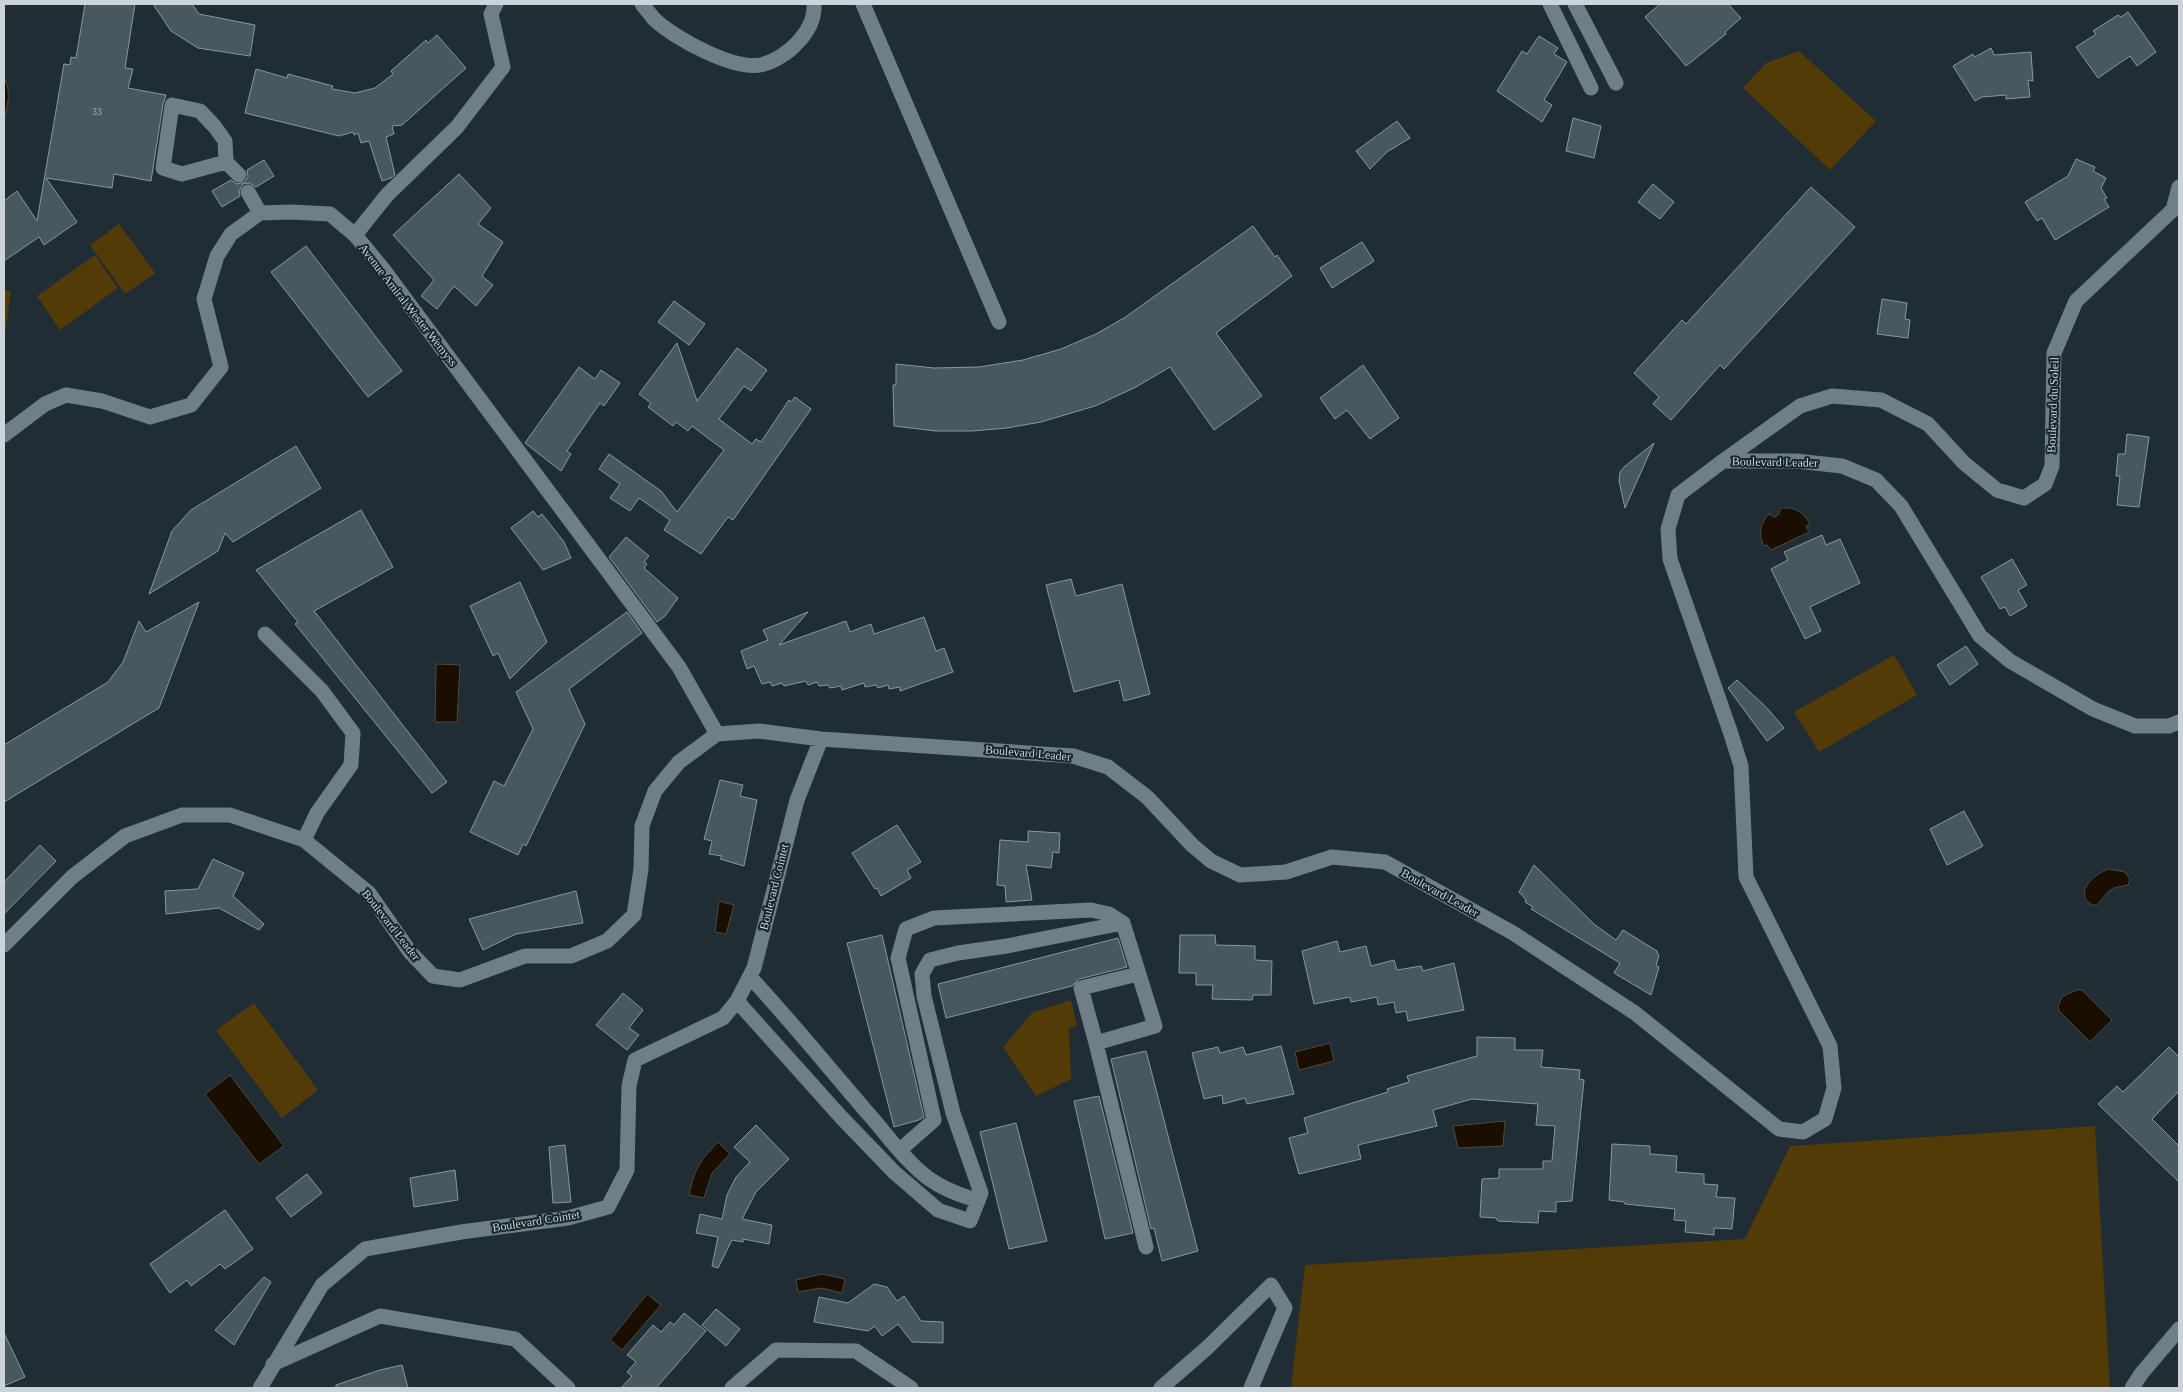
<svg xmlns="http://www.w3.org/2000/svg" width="2183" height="1392" viewBox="0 0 2183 1392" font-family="Georgia,serif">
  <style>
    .green { fill: #523b07 }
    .water { fill: #190e00; stroke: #4f4941 }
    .building { fill: #49575f; stroke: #8897a0 }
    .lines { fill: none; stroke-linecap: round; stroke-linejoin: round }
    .minor { stroke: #6f7e87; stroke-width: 15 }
    .labels { text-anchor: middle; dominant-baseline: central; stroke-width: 4; stroke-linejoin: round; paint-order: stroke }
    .number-label { font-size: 10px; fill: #abb5ba }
    .street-label { font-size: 12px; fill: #ccd4d9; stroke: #17242b }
  </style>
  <rect width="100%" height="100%" fill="#202d35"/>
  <!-- green -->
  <path class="green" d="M 1799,51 L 1876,121 L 1830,170 L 1743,88 L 1766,63 Z
    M 119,224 L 155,273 L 125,294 L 90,245 Z
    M 95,255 L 118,288 L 60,330 L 37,296 Z
    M 4,290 L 11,291 L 4,341 Z
    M 1894,655 L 1917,695 L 1819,752 L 1794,712 Z
    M 1071,1000 L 1077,1026 L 1069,1028 L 1071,1079 L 1036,1096 L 1003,1047 L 1033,1012 Z
    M 254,1003 L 318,1090 L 282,1118 L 216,1030 Z
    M 2095,1126 L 2110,1388 L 1291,1388 L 1305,1265 L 1745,1239 L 1790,1146 Z"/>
  <!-- water -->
  <path class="water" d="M 4,79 C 12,90 7,108 4,120 Z
    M 1781,508 C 1795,507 1803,511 1810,524 L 1806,526 L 1809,532 L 1771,550 L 1767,545 L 1764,546 C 1758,535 1760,523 1769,514 L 1774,517 L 1778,515 Z
    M 436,664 L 460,665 L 457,722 L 435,722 Z
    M 2109,869 L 2125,872 L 2130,879 L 2128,885 L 2114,888 L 2108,892 L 2097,905 L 2092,905 C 2072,892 2096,873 2109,869 Z
    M 719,901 L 734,905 L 726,934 L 715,932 Z
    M 2076,990 L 2082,990 L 2112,1020 L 2090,1042 L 2059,1011 L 2058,1006 L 2062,997 Z
    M 1330,1043 L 1334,1061 L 1299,1070 L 1295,1052 Z
    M 230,1075 L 284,1146 L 259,1164 L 205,1094 Z
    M 1505,1121 L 1503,1146 L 1458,1148 L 1453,1126 Z
    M 718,1142 L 730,1154 L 712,1173 L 704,1198 L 689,1195 C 694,1169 700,1161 718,1142 Z
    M 822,1274 L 845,1279 L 842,1293 L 821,1288 L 798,1292 L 796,1280 Z
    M 647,1294 L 661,1305 L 622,1350 L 610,1340 Z"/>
  <!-- building -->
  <path class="building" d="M 85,4 L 135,4 L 125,68 L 133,69 L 128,88 L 166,95 L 163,104 L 151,181 L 114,174 L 112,188 L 46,178 L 77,222 L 44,245 L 39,237 L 4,261 L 4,201 L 17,191 L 37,221 L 64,64 L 70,65 L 71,57 L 76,58 Z
    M 153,4 L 192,4 L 199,14 L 255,25 L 250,56 L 198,48 L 171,31 Z
    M 1660,4 L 1728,4 L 1741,18 L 1725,32 L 1726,34 L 1686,66 L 1645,17 Z
    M 2128,12 L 2156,52 L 2137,66 L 2130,56 L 2098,78 L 2076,47 L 2096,34 L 2093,31 L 2118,15 L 2121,17 Z
    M 437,35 L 466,68 L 402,125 L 392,126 L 394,134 L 386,137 L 395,175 L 391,178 L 382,181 L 369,141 L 361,143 L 358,133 L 354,135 L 353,132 L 339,136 L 245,113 L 256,69 L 287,78 L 288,74 L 333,86 L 332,89 L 355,93 L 375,88 L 393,74 L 391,71 L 426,40 L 428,43 Z
    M 1539,36 L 1558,48 L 1554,54 L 1567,62 L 1544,100 L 1552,105 L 1542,122 L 1497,91 L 1522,51 L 1527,54 Z
    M 1991,48 L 1994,55 L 2031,52 L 2033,81 L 2028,80 L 2030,97 L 2006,99 L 2006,95 L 1982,97 L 1975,101 L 1953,66 L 1973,54 L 1975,57 Z
    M 1573,118 L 1601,126 L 1594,158 L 1566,151 Z
    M 1397,121 L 1410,138 L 1387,152 L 1370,169 L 1356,151 Z
    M 2076,159 L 2095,167 L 2093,171 L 2106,178 L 2101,188 L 2107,198 L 2104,199 L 2109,207 L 2055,240 L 2042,218 L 2037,221 L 2025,202 L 2068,176 Z
    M 264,160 L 274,176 L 256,187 L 249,183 L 243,184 L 239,191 L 240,196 L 222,207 L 212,191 L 231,180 L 237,184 L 245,182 L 248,177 L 247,170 Z
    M 459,174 L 491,208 L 478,224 L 503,242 L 482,276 L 493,285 L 476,306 L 454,286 L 437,309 L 421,296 L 434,280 L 393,235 Z
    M 1653,184 L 1674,202 L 1660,219 L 1638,202 Z
    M 1811,187 L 1855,227 L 1724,369 L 1720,365 L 1671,420 L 1653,404 L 1659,397 L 1634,373 L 1682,320 L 1686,324 Z
    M 1253,226 L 1275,257 L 1277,255 L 1292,276 L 1216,333 L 1262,396 L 1214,430 L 1170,367 L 1134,388 L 1095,406 L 1041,422 L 1007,428 L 972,431 L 936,431 L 894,426 L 893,385 L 896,385 L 896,364 L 934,368 L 979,367 L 1023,360 L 1061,349 L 1096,334 L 1124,318 Z
    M 1362,242 L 1374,261 L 1332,288 L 1320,268 Z
    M 306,246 L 402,371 L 368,397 L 271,272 Z
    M 1882,299 L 1907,303 L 1905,319 L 1910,320 L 1908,338 L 1877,334 Z
    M 674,301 L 705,324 L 689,345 L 658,322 Z
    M 677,343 L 697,401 L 737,348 L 767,370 L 751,391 L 744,386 L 719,419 L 752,444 L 756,439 L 761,442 L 789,400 L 791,402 L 795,397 L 811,409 L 733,520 L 728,517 L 701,554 L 664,530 L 670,520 L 639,498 L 630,511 L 610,498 L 620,484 L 599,469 L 609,454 L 661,491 L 677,512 L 724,450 L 692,426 L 688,431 L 676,422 L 673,426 L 648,407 L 651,403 L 639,394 Z
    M 1363,365 L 1399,418 L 1370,439 L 1347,410 L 1335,419 L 1320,398 Z
    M 579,367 L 595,379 L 601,370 L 620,383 L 604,406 L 600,403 L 567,451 L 571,454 L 561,471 L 525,443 Z
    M 2127,434 L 2149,437 L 2139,507 L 2117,505 L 2120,476 L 2116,476 L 2118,454 L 2125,454 Z
    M 1654,443 L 1625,508 L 1619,481 L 1620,472 L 1624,467 Z
    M 296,446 L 321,488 L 233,542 L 225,533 L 218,551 L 149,594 L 172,531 L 191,510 Z
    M 361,510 L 393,567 L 314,611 L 447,782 L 432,793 L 295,624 L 298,622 L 256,570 Z
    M 533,511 L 538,517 L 542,514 L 564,542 L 571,558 L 543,570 L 511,528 Z
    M 1822,535 L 1826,545 L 1840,539 L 1860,583 L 1810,607 L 1821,631 L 1805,639 L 1771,569 L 1788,560 L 1784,552 Z
    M 626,537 L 649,556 L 644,562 L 647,564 L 644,568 L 678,598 L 665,616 L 657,622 L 609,557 Z
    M 2012,559 L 2027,585 L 2018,590 L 2027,606 L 2010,616 L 2005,607 L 2000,609 L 1981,577 Z
    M 1071,579 L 1076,596 L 1122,584 L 1150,694 L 1124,701 L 1119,680 L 1074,692 L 1046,585 Z
    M 520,582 L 547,642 L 510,679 L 498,653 L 493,656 L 470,606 Z
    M 199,602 L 159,708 L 4,802 L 4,745 L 108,682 L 123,662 L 139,621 L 146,632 Z
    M 627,612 L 642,633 L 569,689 L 585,724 L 526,846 L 523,844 L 518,855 L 470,832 L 494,781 L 504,786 L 533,729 L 516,692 Z
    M 808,612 L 779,645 L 846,621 L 850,632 L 871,624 L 874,634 L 924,617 L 936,651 L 944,648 L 953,672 L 900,691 L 900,687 L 889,689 L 888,685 L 878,688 L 876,685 L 865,687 L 864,683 L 842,690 L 841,686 L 830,688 L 828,685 L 819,686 L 817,682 L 808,685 L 806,681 L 784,686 L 782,683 L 772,686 L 770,682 L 762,684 L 754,666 L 747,669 L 741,651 L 768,640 L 763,630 Z
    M 1966,646 L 1978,664 L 1950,685 L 1937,665 Z
    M 1737,680 L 1767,708 L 1784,728 L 1767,741 L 1728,688 Z
    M 720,780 L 743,785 L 740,796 L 757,800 L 744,866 L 720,859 L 722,856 L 709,854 L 712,841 L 704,839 Z
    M 1964,811 L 1983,846 L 1947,865 L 1930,829 Z
    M 897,825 L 921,862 L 907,870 L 911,878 L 881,896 L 877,888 L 875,889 L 852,853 Z
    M 1028,831 L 1060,833 L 1059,853 L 1053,852 L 1051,868 L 1026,865 L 1032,900 L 1006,902 L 1005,886 L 997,885 L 1000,840 L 1028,842 Z
    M 40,845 L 56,861 L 4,914 L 4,882 Z
    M 213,859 L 244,873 L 233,896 L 264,924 L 259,930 L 219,908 L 166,914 L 165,891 L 198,889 Z
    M 1534,865 L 1595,925 L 1616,940 L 1623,930 L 1657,951 L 1657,953 L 1659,955 L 1656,966 L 1659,967 L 1651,995 L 1614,973 L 1620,963 L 1531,909 L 1533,907 L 1525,902 L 1526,900 L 1519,892 Z
    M 576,891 L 583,923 L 516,934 L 483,950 L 469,919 Z
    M 882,935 L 924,1117 L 919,1120 L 894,1127 L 847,943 Z
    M 1180,935 L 1215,935 L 1216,945 L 1255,946 L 1255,960 L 1272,961 L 1271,995 L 1253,995 L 1252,1000 L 1212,999 L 1213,985 L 1196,985 L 1196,973 L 1179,973 Z
    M 1118,938 L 1127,967 L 1079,979 L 1072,986 L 946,1018 L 938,984 Z
    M 1337,941 L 1340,952 L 1366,946 L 1371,966 L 1394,960 L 1397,970 L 1421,966 L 1423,971 L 1454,963 L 1464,1010 L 1408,1021 L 1406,1011 L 1396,1013 L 1394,1002 L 1378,1005 L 1377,997 L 1351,1002 L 1350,997 L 1314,1004 L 1302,951 Z
    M 623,993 L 643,1010 L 629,1028 L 639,1035 L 627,1050 L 596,1025 Z
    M 1477,1037 L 1515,1038 L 1515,1050 L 1543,1050 L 1541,1067 L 1580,1070 L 1579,1079 L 1584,1080 L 1572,1201 L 1556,1202 L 1556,1212 L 1539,1211 L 1538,1223 L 1498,1221 L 1496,1218 L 1480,1217 L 1482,1179 L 1499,1178 L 1499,1169 L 1543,1169 L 1543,1161 L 1552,1161 L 1555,1126 L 1536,1125 L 1538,1104 L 1472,1099 L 1433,1110 L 1437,1126 L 1358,1145 L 1361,1159 L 1299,1174 L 1289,1138 L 1308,1133 L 1304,1118 L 1388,1092 L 1387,1089 L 1409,1082 L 1407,1076 L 1477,1056 Z
    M 1281,1046 L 1294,1094 L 1247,1104 L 1245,1098 L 1223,1104 L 1222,1095 L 1204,1099 L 1192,1053 L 1218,1047 L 1220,1053 L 1243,1047 L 1246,1055 Z
    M 2169,1047 L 2179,1057 L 2179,1091 L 2152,1119 L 2179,1146 L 2179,1182 L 2098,1104 L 2117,1086 L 2123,1092 Z
    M 1146,1051 L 1198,1251 L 1162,1261 L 1154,1228 L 1151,1229 L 1111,1059 Z
    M 1099,1096 L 1133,1233 L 1105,1239 L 1074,1101 Z
    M 1016,1123 L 1047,1241 L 1009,1249 L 980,1132 Z
    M 756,1125 L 789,1159 L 756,1192 L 742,1219 L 772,1225 L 769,1244 L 743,1239 L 743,1242 L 732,1240 L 718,1268 L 712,1266 L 718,1237 L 696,1233 L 700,1214 L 722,1219 L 727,1195 L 736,1177 L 750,1162 L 734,1147 Z
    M 1612,1144 L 1650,1146 L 1650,1154 L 1677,1156 L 1676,1172 L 1704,1174 L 1704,1184 L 1718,1185 L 1716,1197 L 1735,1198 L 1732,1229 L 1714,1228 L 1714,1235 L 1685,1232 L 1686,1221 L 1674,1220 L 1675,1209 L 1625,1204 L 1624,1202 L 1609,1200 Z
    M 565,1145 L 571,1202 L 553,1203 L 549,1147 Z
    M 455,1170 L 458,1200 L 414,1207 L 410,1178 Z
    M 307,1174 L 322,1193 L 291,1217 L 276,1198 Z
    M 225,1210 L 253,1249 L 225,1269 L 220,1264 L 191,1286 L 187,1280 L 170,1293 L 150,1264 Z
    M 264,1277 L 271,1282 L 234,1345 L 215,1330 Z
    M 874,1284 L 887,1287 L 897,1301 L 904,1296 L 921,1321 L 943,1322 L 943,1343 L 912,1342 L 898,1324 L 882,1336 L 875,1326 L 868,1331 L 814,1322 L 819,1297 L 848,1303 Z
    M 716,1309 L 740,1329 L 726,1346 L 702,1325 Z
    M 684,1313 L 706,1331 L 656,1388 L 621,1388 L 632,1376 L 627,1372 L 636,1362 L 627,1355 L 653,1325 L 661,1332 L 670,1322 L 674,1325 Z
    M 4,1333 L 25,1377 L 4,1386 Z
    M 402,1365 L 408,1388 L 336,1388 L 336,1385 L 380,1370 Z"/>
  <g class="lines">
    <!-- minor -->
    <path class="minor" d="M 642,4 C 646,9 650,14 654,19 C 674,38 737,73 764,64 C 775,61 789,52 796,44 C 807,33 815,20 814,4
      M 863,4 L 999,322
      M 1550,4 L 1591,88
      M 1575,4 L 1616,83
      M 226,162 L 182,174 L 163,168 L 172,105 L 200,111 L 215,127 L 225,141 L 226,162 L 239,175
      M 248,192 L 260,213
      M 2173,210 L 2179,187
      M 355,235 L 387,195 L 457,127 L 503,67 L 491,14 L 496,4
      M 4,435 L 45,404 L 66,395 L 102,401 L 150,417 L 191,405 L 221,367 L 204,299 L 217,256 L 231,234 L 260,213 L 291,212 L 330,214 L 355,235 L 383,269 L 679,667 L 717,734
      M 1723,461 L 1800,406 L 1832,396 L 1881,400 L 1928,424 L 1964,463 L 1997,490 L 2024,498 L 2045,484 L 2052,466 L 2054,353 L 2076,301 L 2179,204
      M 265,634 L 322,691 L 353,733 L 351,765 L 317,813 L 304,840
      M 4,945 L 72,877 L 125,836 L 182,815 L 230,815 L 304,840 L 369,893 L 410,952 L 433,976 L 460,980 L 525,956 L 571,956 L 607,941 L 634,915 L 641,869 L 642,826 L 655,791 L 679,762 L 717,734 L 759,731 L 821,739 L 1073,756 L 1108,767 L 1147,797 L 1192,845 L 1211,861 L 1240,875 L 1286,872 L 1332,857 L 1385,862 L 1513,933 L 1635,1013 L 1779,1129 L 1803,1132 L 1825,1119 L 1834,1088 L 1830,1046 L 1746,877 L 1741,766 L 1731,734 L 1670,559 L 1668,529 L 1678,495 L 1723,461 L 1796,461 L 1842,466 L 1876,480 L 1901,506 L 1980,636 L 2010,661 L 2093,709 L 2135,726 L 2169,726 L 2179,722
      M 1138,974 L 1081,988 L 1096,1043 L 1146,1247
      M 750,977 C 793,1023 832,1072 873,1119 C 890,1139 907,1162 928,1178 C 943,1189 959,1195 976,1200
      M 737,1001 L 841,1117 L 894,1172 L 938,1210 L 970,1221 L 981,1193 L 953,1113 L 924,996 L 922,974 L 930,960 L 958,953 L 1007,946 L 1123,923
      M 900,1150 L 934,1120 L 898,958 L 906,929 L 934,918 L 1091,910 L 1109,914 L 1123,923 L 1155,1026 L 1096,1043
      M 273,1364 L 380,1316 L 515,1339 L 568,1388
      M 260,1388 L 322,1285 L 365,1249 L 461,1232 L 568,1218 L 608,1207 L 627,1170 L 629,1086 L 635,1060 L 723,1018 L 737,1001 L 754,968 L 797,800 L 821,739
      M 732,1388 L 776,1350 L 856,1351 L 911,1388
      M 1161,1388 L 1208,1347 L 1271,1285 L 1285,1308 L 1251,1388
      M 2132,1388 L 2141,1374 L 2179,1329"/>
  </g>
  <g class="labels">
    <!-- number labels -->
    <g class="number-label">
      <text x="97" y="111">33</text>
    </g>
    <!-- street labels -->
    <g class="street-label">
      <text transform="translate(408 305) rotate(52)">Avenue Amiral Wester Wemyss</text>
      <text transform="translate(2053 405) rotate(-88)">Boulevard du Soleil</text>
      <text transform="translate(1775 462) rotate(1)">Boulevard Leader</text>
      <text transform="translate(1028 753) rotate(5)">Boulevard Leader</text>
      <text transform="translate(774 887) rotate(-76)">Boulevard Cointet</text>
      <text transform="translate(1440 893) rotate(29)">Boulevard Leader</text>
      <text transform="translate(391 925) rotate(52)">Boulevard Leader</text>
      <text transform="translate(536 1221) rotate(-9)">Boulevard Cointet</text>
    </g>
  </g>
  <!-- border -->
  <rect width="2183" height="1392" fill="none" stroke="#ccd4d9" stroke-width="10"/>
</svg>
